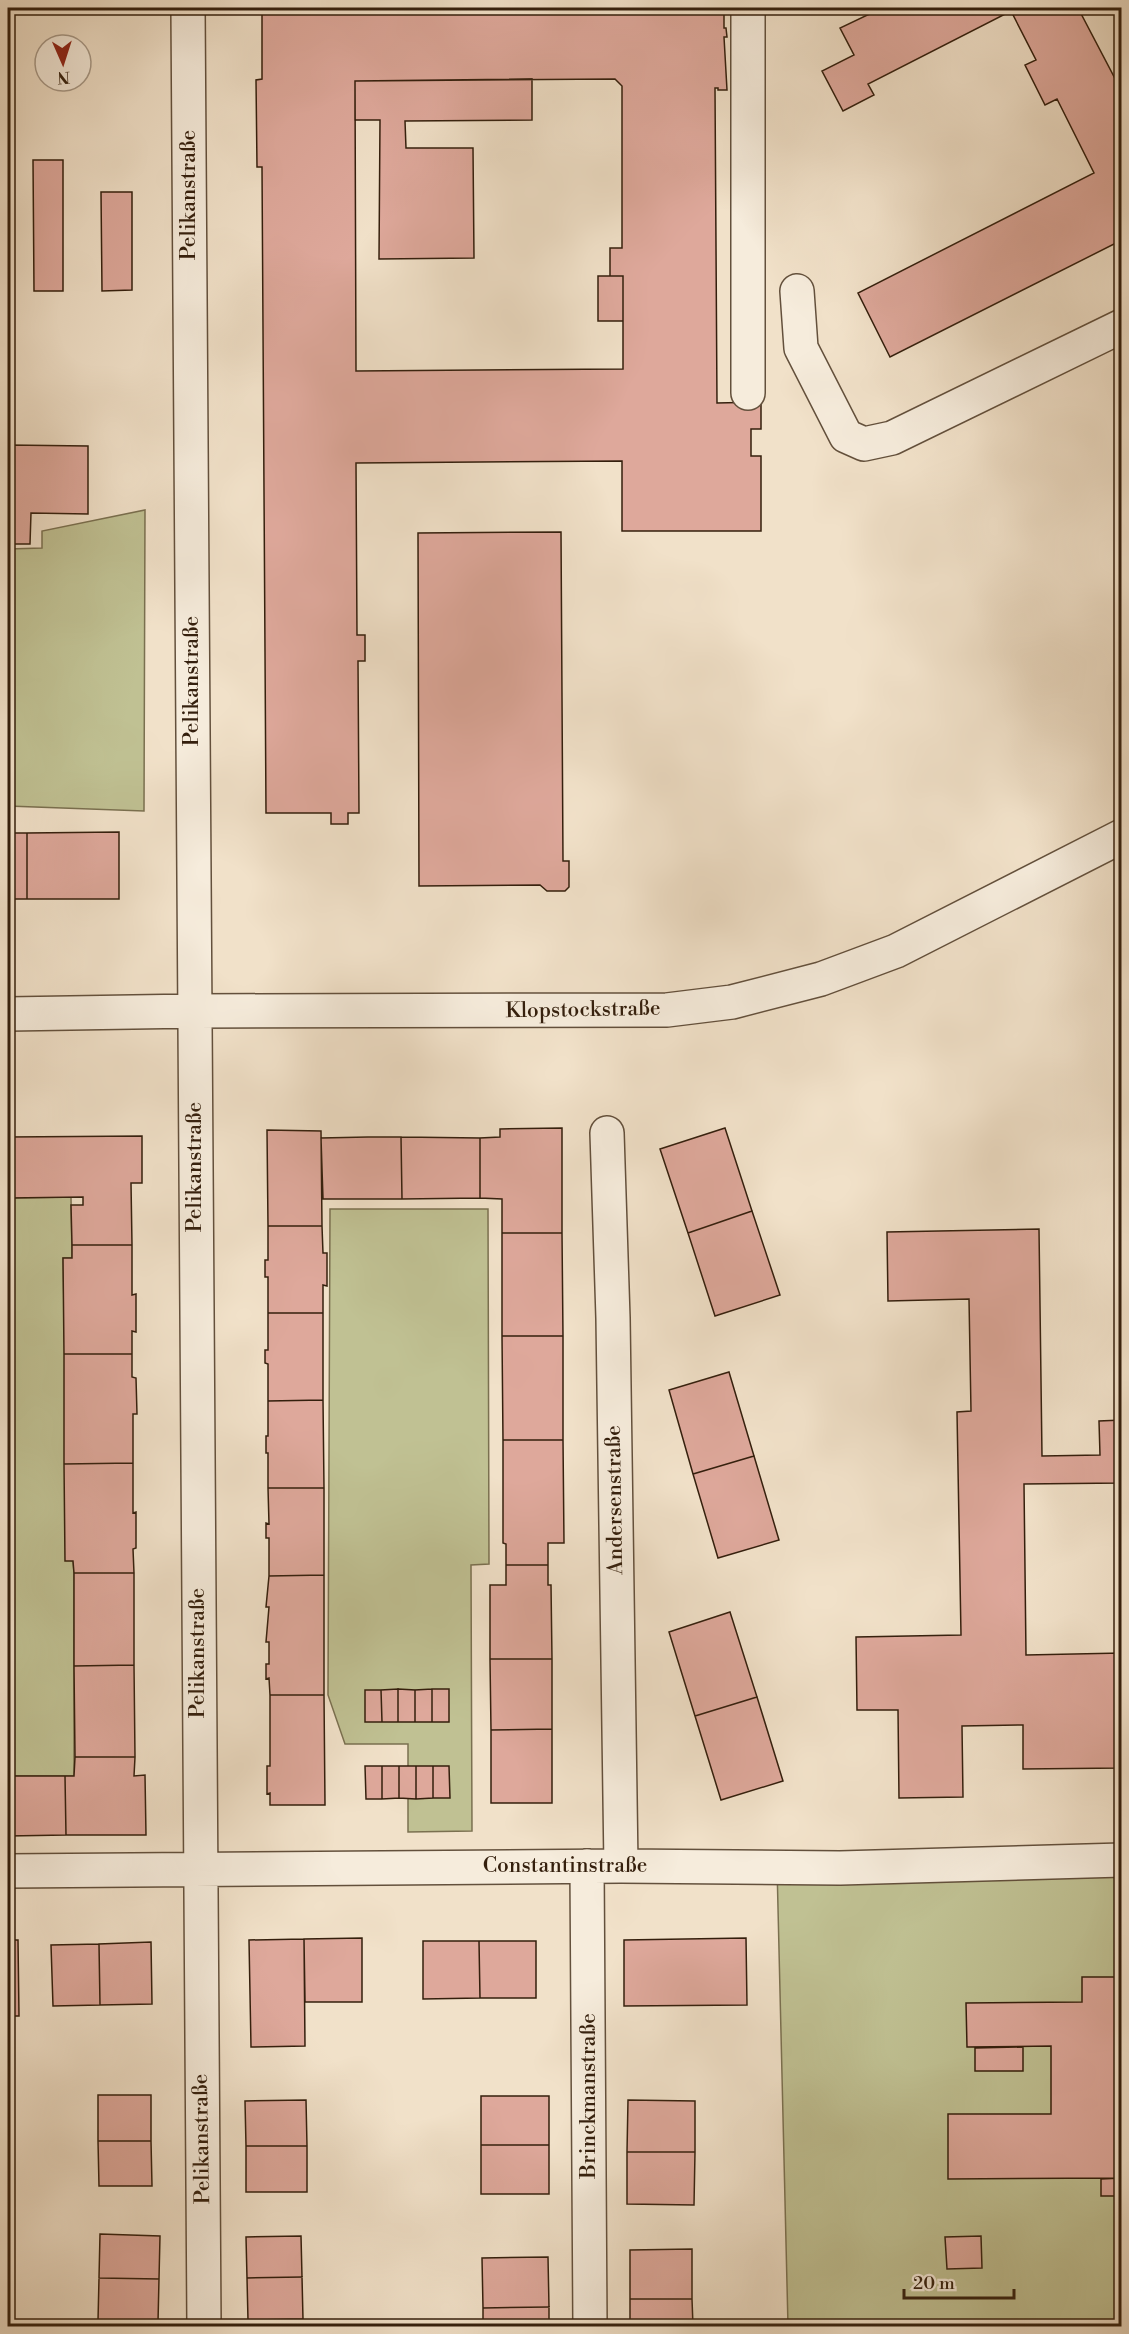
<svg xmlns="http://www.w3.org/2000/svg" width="1129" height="2334" viewBox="0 0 1129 2334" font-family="'Libre Bodoni',serif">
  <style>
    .green { fill: #c0c193; stroke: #7a7050; stroke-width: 1.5 }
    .building { fill: #dea89b; stroke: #341f0d; stroke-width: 1.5; fill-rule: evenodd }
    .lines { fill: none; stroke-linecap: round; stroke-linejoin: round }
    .minor-casing { stroke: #63503c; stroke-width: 36 }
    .minor { stroke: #f6ecdc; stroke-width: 33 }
    .labels { text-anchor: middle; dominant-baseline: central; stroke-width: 4.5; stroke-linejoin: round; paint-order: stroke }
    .street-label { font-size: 21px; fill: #341f0d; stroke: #f6ecdc }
  </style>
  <rect width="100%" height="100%" fill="#f1e1c9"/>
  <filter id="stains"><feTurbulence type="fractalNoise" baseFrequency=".00333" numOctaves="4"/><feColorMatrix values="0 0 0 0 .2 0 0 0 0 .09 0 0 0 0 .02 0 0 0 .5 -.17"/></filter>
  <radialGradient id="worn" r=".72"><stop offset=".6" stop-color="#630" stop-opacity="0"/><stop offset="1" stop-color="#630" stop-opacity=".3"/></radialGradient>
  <!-- green -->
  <path class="green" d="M 145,510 L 144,811 L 8,806 L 8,549 L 42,548 L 42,531 Z
    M 71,1197 L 72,1258 L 63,1258 L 69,1560 L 73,1561 L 74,1573 L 74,1776 L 8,1776 L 8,1198 Z
    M 330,1209 L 488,1209 L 489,1564 L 471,1565 L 472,1831 L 408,1832 L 408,1744 L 345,1744 L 328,1695 Z
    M 1121,1861 L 1121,2326 L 788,2326 L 777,1866 Z"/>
  <!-- building -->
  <path class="building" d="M 262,8 L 726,8 L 724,9 L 724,28 L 726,28 L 727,37 L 724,37 L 727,90 L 718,90 L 718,88 L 715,88 L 717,403 L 761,402 L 761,429 L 751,429 L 751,456 L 761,456 L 761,531 L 622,531 L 622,461 L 356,463 L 357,635 L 365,635 L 365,661 L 358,661 L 359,813 L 348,813 L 348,824 L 331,824 L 331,813 L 266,813 L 262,167 L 257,167 L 256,80 L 262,79 ZM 615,79 L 622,86 L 622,248 L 610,248 L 610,276 L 623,276 L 623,369 L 356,371 L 355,81 Z
    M 882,8 L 1078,8 L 1122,92 L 1122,240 L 890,357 L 858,293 L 1094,173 L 1057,99 L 1045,105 L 1025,65 L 1036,60 L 1011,11 L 868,84 L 874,95 L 843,111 L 822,71 L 854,55 L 840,28 Z
    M 532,79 L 532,120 L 405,121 L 406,148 L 473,148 L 474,258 L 379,259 L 380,120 L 355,120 L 355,81 Z
    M 33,160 L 63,160 L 63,291 L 34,291 Z
    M 101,192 L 132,192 L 132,290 L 102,291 Z
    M 598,276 L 623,276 L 623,321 L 598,321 Z
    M 8,445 L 88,446 L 88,514 L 31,513 L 30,544 L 8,544 Z
    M 561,532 L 563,861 L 569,861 L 569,887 L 565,891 L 547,891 L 540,885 L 419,886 L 418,533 Z
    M 119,832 L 119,899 L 27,899 L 27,833 Z
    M 8,833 L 27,833 L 27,899 L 8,899 Z
    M 562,1128 L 562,1233 L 502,1233 L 502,1199 L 480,1198 L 480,1138 L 500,1137 L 500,1129 Z
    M 725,1128 L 752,1211 L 688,1233 L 660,1149 Z
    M 267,1130 L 321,1131 L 322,1226 L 268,1226 Z
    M 142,1136 L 142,1183 L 131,1183 L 132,1245 L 72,1245 L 71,1205 L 83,1205 L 83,1197 L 8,1198 L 8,1137 Z
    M 368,1137 L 401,1137 L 402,1199 L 323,1199 L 321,1138 Z
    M 401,1137 L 480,1138 L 480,1198 L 402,1199 Z
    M 752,1211 L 780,1295 L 715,1316 L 688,1233 Z
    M 268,1226 L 322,1226 L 323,1253 L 327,1253 L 327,1286 L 323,1285 L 323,1313 L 268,1313 L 268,1277 L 265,1277 L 265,1260 L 268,1260 Z
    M 1039,1229 L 1042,1456 L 1100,1455 L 1099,1421 L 1122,1420 L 1122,1483 L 1024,1484 L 1026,1655 L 1122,1653 L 1122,1768 L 1023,1769 L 1023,1725 L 962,1726 L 963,1797 L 899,1798 L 898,1710 L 857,1710 L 856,1637 L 961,1635 L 957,1412 L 971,1411 L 969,1299 L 888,1301 L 887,1232 Z
    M 502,1233 L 562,1233 L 563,1336 L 502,1336 Z
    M 72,1245 L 132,1245 L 132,1295 L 136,1294 L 136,1332 L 132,1331 L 132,1354 L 64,1354 L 63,1258 L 72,1258 Z
    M 268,1313 L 323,1313 L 323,1400 L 268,1401 L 268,1364 L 265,1363 L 265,1350 L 268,1350 Z
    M 502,1336 L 563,1336 L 563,1440 L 503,1440 Z
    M 64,1354 L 132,1354 L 132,1377 L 136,1378 L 137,1414 L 133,1414 L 133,1463 L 64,1464 Z
    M 729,1372 L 754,1456 L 693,1474 L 669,1390 Z
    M 323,1400 L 324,1488 L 268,1488 L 268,1453 L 266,1453 L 266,1436 L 268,1436 L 268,1401 Z
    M 503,1440 L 563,1440 L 564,1543 L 548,1543 L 548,1565 L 506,1565 L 506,1544 L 503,1543 Z
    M 754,1456 L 779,1540 L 718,1558 L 693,1474 Z
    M 133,1463 L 133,1513 L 136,1512 L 136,1548 L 133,1549 L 134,1573 L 74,1573 L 73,1561 L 65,1561 L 64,1464 Z
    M 268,1488 L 324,1488 L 324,1575 L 269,1576 L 269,1538 L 266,1538 L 266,1523 L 269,1524 Z
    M 506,1565 L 548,1565 L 548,1585 L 551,1585 L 552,1659 L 490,1659 L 490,1585 L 506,1585 Z
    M 74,1573 L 134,1573 L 134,1665 L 74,1666 Z
    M 324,1575 L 324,1695 L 270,1695 L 269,1678 L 266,1679 L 266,1664 L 269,1664 L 269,1642 L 266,1642 L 269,1607 L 266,1607 L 269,1576 Z
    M 730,1612 L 757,1697 L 695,1716 L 669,1632 Z
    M 490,1659 L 552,1659 L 552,1729 L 491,1730 Z
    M 134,1665 L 135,1757 L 75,1757 L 74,1666 Z
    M 398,1689 L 398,1722 L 382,1722 L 381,1690 Z
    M 398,1689 L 415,1690 L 415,1722 L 398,1722 Z
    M 432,1689 L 432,1722 L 415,1722 L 415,1690 Z
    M 432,1689 L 449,1689 L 449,1722 L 432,1722 Z
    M 365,1690 L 381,1690 L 382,1722 L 365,1722 Z
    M 270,1695 L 324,1695 L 325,1805 L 270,1805 L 270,1793 L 267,1794 L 267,1766 L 270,1766 Z
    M 757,1697 L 783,1781 L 721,1800 L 695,1716 Z
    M 552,1729 L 552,1803 L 491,1803 L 491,1730 Z
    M 75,1757 L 135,1757 L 134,1776 L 145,1775 L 146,1835 L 66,1835 L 65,1776 L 74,1776 Z
    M 365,1766 L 382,1766 L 382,1799 L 366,1799 Z
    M 382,1766 L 399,1766 L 399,1798 L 382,1799 Z
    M 399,1766 L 416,1766 L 416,1799 L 399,1798 Z
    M 416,1766 L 433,1766 L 433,1798 L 416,1799 Z
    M 433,1766 L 449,1766 L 450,1798 L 433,1798 Z
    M 8,1776 L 65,1776 L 66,1835 L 8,1836 Z
    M 362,1938 L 362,2002 L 305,2002 L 304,1939 Z
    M 746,1938 L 747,2005 L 624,2006 L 624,1940 Z
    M 304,1939 L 305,2046 L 251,2047 L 249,1940 Z
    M 8,1940 L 18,1940 L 19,2016 L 8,2016 Z
    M 423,1941 L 479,1941 L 480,1998 L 423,1999 Z
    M 479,1941 L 536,1941 L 536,1998 L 480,1998 Z
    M 151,1942 L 152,2004 L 100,2005 L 99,1944 Z
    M 99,1944 L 100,2005 L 53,2006 L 51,1945 Z
    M 1082,1977 L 1122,1977 L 1122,2178 L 948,2179 L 948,2114 L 1051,2114 L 1051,2046 L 967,2047 L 966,2003 L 1082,2002 Z
    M 1023,2047 L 1023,2071 L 975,2071 L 975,2048 Z
    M 98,2095 L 151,2095 L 151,2141 L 98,2141 Z
    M 481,2096 L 549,2096 L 549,2145 L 481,2145 Z
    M 306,2100 L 307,2146 L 246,2146 L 245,2101 Z
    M 628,2100 L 695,2101 L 695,2152 L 627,2152 Z
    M 98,2141 L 151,2141 L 152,2186 L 99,2186 Z
    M 481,2145 L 549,2145 L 549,2194 L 481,2194 Z
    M 246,2146 L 307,2146 L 307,2192 L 246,2192 Z
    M 627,2152 L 695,2152 L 694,2205 L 627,2204 Z
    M 1122,2178 L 1122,2196 L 1101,2196 L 1101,2179 Z
    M 100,2234 L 160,2236 L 159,2279 L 99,2278 Z
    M 301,2236 L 302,2277 L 247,2278 L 246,2237 Z
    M 981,2236 L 982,2268 L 947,2269 L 945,2237 Z
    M 692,2249 L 692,2299 L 630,2299 L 630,2250 Z
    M 548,2257 L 549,2307 L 483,2308 L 482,2258 Z
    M 302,2277 L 303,2319 L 248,2320 L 247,2278 Z
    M 99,2278 L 159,2279 L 158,2322 L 98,2321 Z
    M 630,2299 L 692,2299 L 693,2326 L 630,2326 Z
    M 549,2307 L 549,2326 L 483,2326 L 483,2308 Z"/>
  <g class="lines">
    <defs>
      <path id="minor" d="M 188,8 L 204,2326
        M 748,8 L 748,393
        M 797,291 L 801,348 L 846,436 L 864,444 L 892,438 L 1122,326
        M 8,1014 L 195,1011 L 667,1010 L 732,1002 L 821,979 L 896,951 L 1122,836
        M 607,1133 L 613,1318 L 621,1866
        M 587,1866 L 590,2326
        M 8,1871 L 621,1866 L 840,1868 L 1122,1860"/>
    </defs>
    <!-- minor casing -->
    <use href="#minor" class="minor-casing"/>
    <!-- minor -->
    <use href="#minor" class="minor"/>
  </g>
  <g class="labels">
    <!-- street labels -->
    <g class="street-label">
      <text transform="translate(189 195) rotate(-90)">Pelikanstraße</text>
      <text transform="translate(192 681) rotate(-90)">Pelikanstraße</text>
      <text transform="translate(583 1010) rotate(-1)">Klopstockstraße</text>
      <text transform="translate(195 1167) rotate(-90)">Pelikanstraße</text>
      <text transform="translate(615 1500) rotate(-91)">Andersenstraße</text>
      <text transform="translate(198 1653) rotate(-90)">Pelikanstraße</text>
      <text x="565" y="1866">Constantinstraße</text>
      <text transform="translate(589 2096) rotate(-90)">Brinckmanstraße</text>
      <text transform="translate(202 2139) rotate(-91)">Pelikanstraße</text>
    </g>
  </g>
  <!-- margin -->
  <rect width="1129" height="2334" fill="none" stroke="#f1e1c9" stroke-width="30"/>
  <rect x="9" y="9" width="1111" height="2316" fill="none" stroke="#341f0d" stroke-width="3"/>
  <rect x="15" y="15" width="1099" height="2304" fill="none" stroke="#341f0d" stroke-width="1.5"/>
  <!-- north arrow -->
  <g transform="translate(63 63) rotate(177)"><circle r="28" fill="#f6ecdc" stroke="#a89a89" stroke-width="1.5"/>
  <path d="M0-4.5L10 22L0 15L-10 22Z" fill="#8f2418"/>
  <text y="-9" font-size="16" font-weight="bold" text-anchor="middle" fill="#341f0d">N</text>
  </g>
  <!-- scale -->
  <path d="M904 2289v9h110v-9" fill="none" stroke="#341f0d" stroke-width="3"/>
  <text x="913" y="2289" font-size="18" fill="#341f0d" stroke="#f6ecdc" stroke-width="4.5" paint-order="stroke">20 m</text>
  <rect width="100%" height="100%" filter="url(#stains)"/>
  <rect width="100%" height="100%" fill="url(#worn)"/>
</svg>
